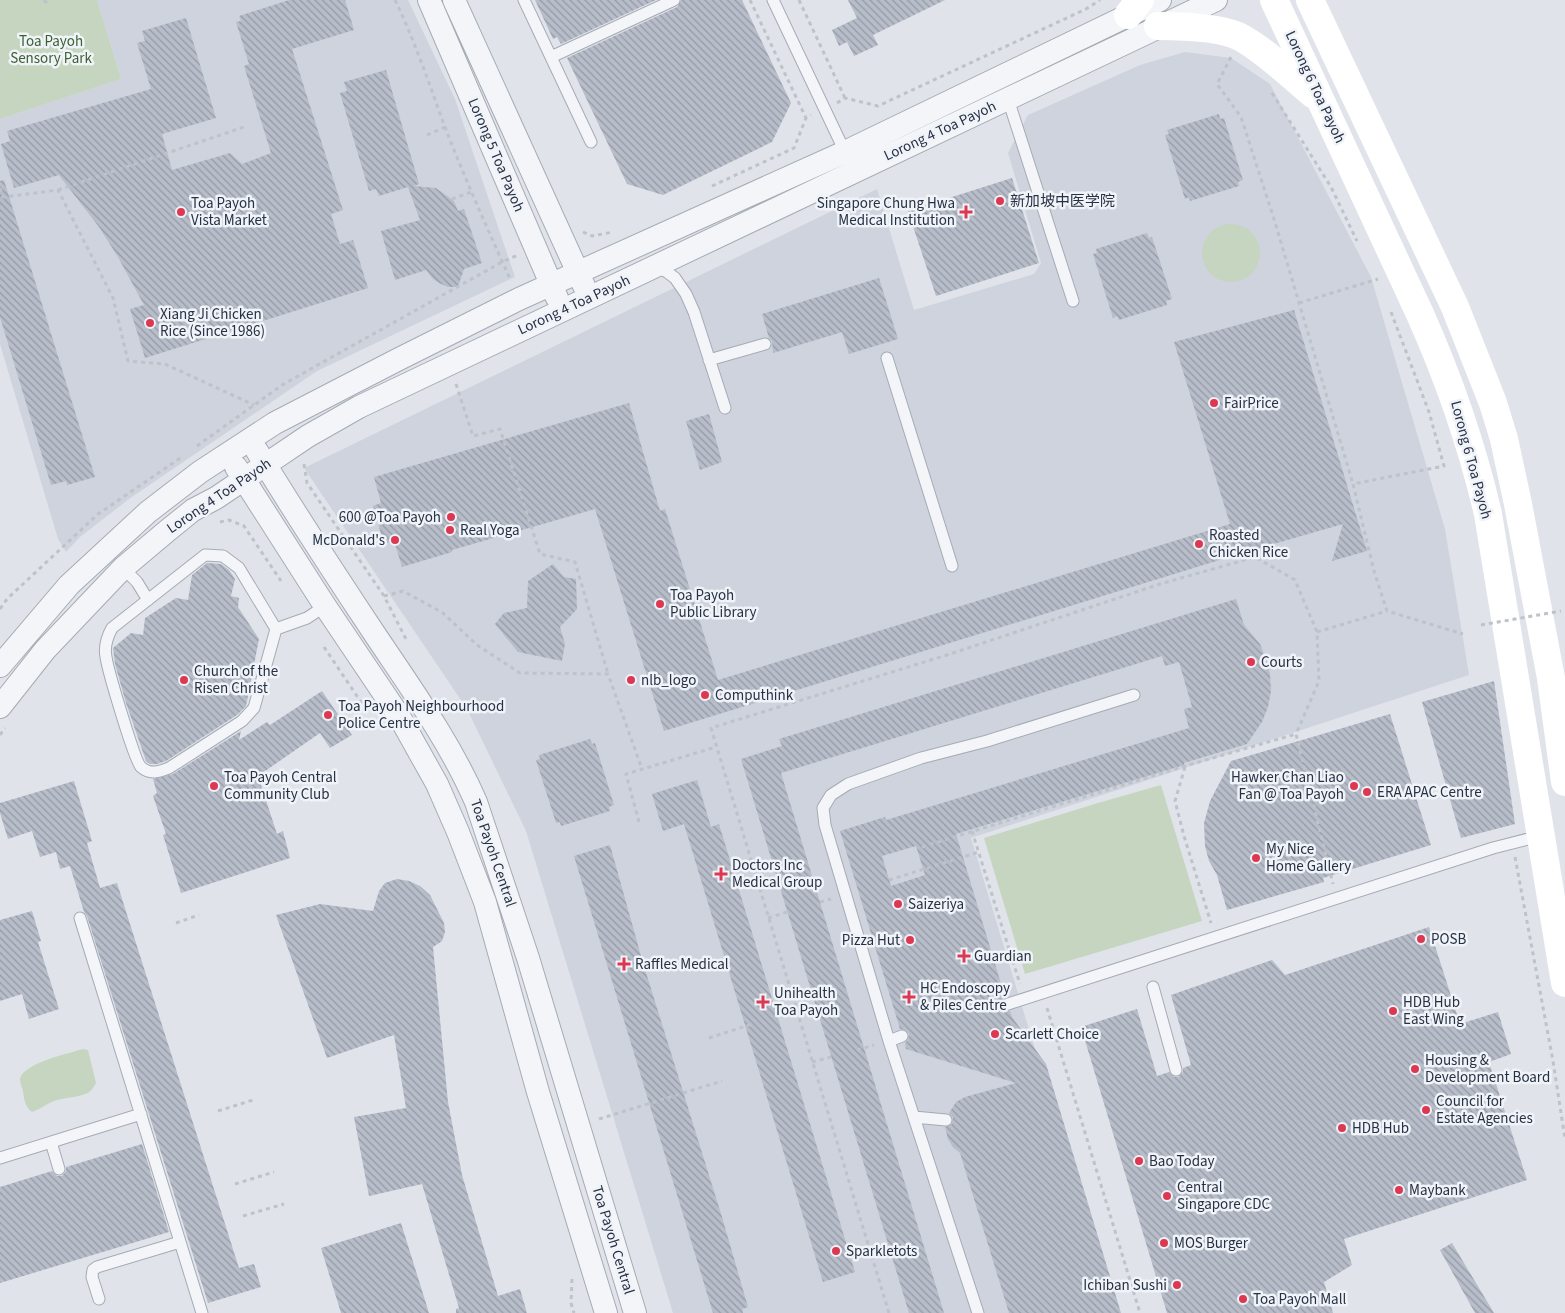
<svg xmlns="http://www.w3.org/2000/svg" width="1565" height="1313" viewBox="0 0 1565 1313" font-family="'Source Sans 3','Noto Sans SC',sans-serif">
  <style>
    .built { fill: #ced3dd }
    .green { fill: #c5d5c0 }
    .building { fill: url(#building-back-hatch); fill-rule: evenodd }
    .lines { fill: none; stroke-linecap: round; stroke-linejoin: round }
    .lane-casing { stroke: #a5abb5; stroke-width: 13 }
    .street-casing { stroke: #a5abb5; stroke-width: 24 }
    .path { stroke: #bec2c9; stroke-width: 3; stroke-dasharray: 4 4; stroke-linecap: butt }
    .lane { stroke: #f3f5f8; stroke-width: 11 }
    .street { stroke: #f3f5f8; stroke-width: 22 }
    .secondary { stroke: #fff; stroke-width: 28 }
    .path-bridge { stroke: #bec2c9; stroke-width: 3; stroke-dasharray: 4 4; stroke-linecap: butt }
    .poi-dot { fill: #dc3851; stroke: #f0f3f8; stroke-width: 2 }
    .labels { text-anchor: middle; dominant-baseline: central; stroke-width: 5; stroke-linejoin: round; paint-order: stroke }
    .park-label { font-size: 15px; fill: #3b6132; stroke: #f0f3f8 }
    .street-label { font-size: 15px; fill: #273144; stroke: #f0f3f8 }
    .poi-label { font-size: 15px; fill: #273144; stroke: #f0f3f8; text-anchor: start }
  </style>
  <defs>
    <pattern id="building-back-hatch" width="6" height="6" patternUnits="userSpaceOnUse" patternTransform="scale(1.25)"><rect width="6" height="6" fill="#b7bdc9"/><path d="M-1 5l2 2M0 0l6 6M5-1l2 2" fill="none" stroke="#959aa5"/></pattern>
  </defs>
  <rect width="100%" height="100%" fill="#e0e4ea"/>
  <!-- built -->
  <path class="built" d="M 97,0 L 408,0 L 455,99 L 515,277 L 317,371 L 129,499 L 80,537 L 66,552 L 58,539 L 0,344 L 0,119 L 121,79 Z
    M 1185,52 L 1231,58 L 1270,84 L 1371,277 L 1445,529 L 1469,675 L 971,838 L 1115,1313 L 673,1313 L 526,831 L 467,709 L 304,468 L 877,189 L 914,310 L 1034,274 L 1041,263 L 1008,153 L 1028,115 L 1140,65 Z"/>
  <!-- green -->
  <path class="green" d="M 0,0 L 97,0 L 121,79 L 0,119 Z
    M1202 253a29 29 0 1 1 58 0a29 29 0 1 1-58 0Z
    M 1161,785 L 1202,921 L 1025,974 L 984,838 L 1098,803 Z
    M 83,1049 L 88,1050 L 96,1083 C 93,1088 91,1092 85,1094 C 79,1097 62,1098 54,1101 C 46,1104 41,1109 32,1112 C 25,1107 24,1099 23,1091 C 22,1088 20,1082 20,1079 C 23,1063 70,1053 83,1049 Z"/>
  <!-- building -->
  <path class="building" d="M 289,0 L 345,0 L 354,30 L 292,49 L 343,210 L 331,214 L 340,244 L 353,240 L 368,288 L 145,358 L 130,309 L 144,305 L 118,257 L 99,227 L 59,175 L 14,188 L 1,144 L 10,141 L 7,131 L 151,89 L 137,43 L 145,41 L 142,31 L 186,18 L 216,118 L 162,134 L 172,170 L 230,153 L 242,164 L 271,153 L 244,66 L 249,64 L 236,22 L 241,21 L 239,16 Z
    M 535,0 L 656,0 L 561,44 L 557,37 L 553,39 Z
    M 681,0 L 742,0 L 791,103 L 772,142 L 663,195 L 627,184 L 567,58 L 677,7 Z
    M 848,0 L 945,0 L 873,35 L 878,45 L 854,56 L 847,42 L 839,46 L 832,30 L 857,18 Z
    M 386,70 L 419,184 L 414,186 L 436,188 L 454,201 L 458,211 L 464,209 L 482,263 L 464,269 L 458,287 L 448,287 L 439,283 L 433,279 L 426,270 L 395,280 L 381,231 L 420,220 L 408,187 L 379,196 L 376,189 L 369,191 L 340,93 L 347,91 L 344,82 Z
    M 1219,114 L 1220,119 L 1224,118 L 1243,180 L 1238,182 L 1239,186 L 1190,201 L 1189,197 L 1185,199 L 1165,135 L 1169,134 L 1167,130 Z
    M 1012,178 L 1039,263 L 936,296 L 908,211 Z
    M 4,180 L 95,477 L 67,485 L 66,481 L 51,485 L 0,317 L 0,181 Z
    M 1147,233 L 1149,238 L 1152,237 L 1172,299 L 1166,301 L 1167,305 L 1119,320 L 1117,316 L 1113,318 L 1093,254 L 1097,253 L 1096,249 Z
    M 879,278 L 898,339 L 849,354 L 842,332 L 773,353 L 772,341 L 769,338 L 762,314 Z
    M 1294,310 L 1367,551 L 1332,561 L 1343,524 L 1239,554 L 664,731 L 595,509 L 452,550 L 452,552 L 402,567 L 394,541 L 384,544 L 373,506 L 381,503 L 374,477 L 629,403 L 660,511 L 665,509 L 718,680 L 1230,524 L 1174,342 Z
    M 709,414 L 722,462 L 700,470 L 686,421 Z
    M 207,563 L 221,564 L 229,570 L 235,579 L 231,596 L 239,598 L 238,607 L 259,639 L 246,706 L 237,715 L 166,761 L 157,764 L 150,764 L 146,761 L 126,703 L 115,664 L 113,648 L 131,633 L 143,635 L 145,618 L 176,598 L 188,600 L 192,575 Z
    M 553,564 L 564,577 L 576,579 L 577,609 L 560,627 L 565,644 L 562,661 L 518,652 L 495,624 L 504,613 L 527,608 L 528,581 Z
    M 1236,599 L 1244,625 L 1260,644 L 1266,659 L 1270,674 L 1271,691 L 1268,707 L 1262,722 L 1247,744 L 1184,763 L 1184,765 L 956,834 L 1005,997 L 1001,1002 L 1001,1007 L 1003,1010 L 1010,1011 L 1012,1017 L 1046,1064 L 1121,1313 L 1009,1313 L 960,1153 L 953,1147 L 948,1139 L 945,1127 L 952,1124 L 953,1117 L 949,1113 L 956,1102 L 965,1097 L 1016,1083 L 906,1049 L 905,1043 L 908,1040 L 909,1034 L 906,1030 L 900,1029 L 840,831 L 885,817 L 886,820 L 1189,728 L 1184,709 L 1192,707 L 1179,662 L 1165,666 L 1162,656 L 781,773 L 944,1313 L 909,1313 L 741,759 L 782,746 L 779,739 ZM 916,846 L 925,875 L 891,886 L 882,856 Z
    M 1494,681 L 1515,824 L 1461,838 L 1422,702 Z
    M 322,691 L 352,735 L 330,748 L 320,733 L 258,776 L 277,834 L 283,831 L 290,858 L 181,893 L 163,835 L 166,834 L 153,796 L 157,793 L 153,779 L 173,774 L 241,731 L 239,740 L 267,722 L 270,725 Z
    M 1390,714 L 1431,845 L 1323,878 L 1324,882 L 1227,910 L 1217,875 L 1209,861 L 1205,846 L 1204,823 L 1210,801 L 1231,761 Z
    M 590,739 L 592,744 L 595,743 L 614,805 L 609,807 L 610,811 L 561,826 L 560,822 L 556,823 L 536,760 L 540,759 L 539,755 Z
    M 697,780 L 711,827 L 719,824 L 855,1272 L 823,1282 L 684,824 L 663,831 L 652,794 Z
    M 74,781 L 92,841 L 87,843 L 100,888 L 117,883 L 239,1268 L 254,1264 L 261,1287 L 208,1303 L 87,916 L 84,912 L 70,866 L 60,869 L 56,852 L 40,857 L 32,831 L 8,839 L 0,813 L 0,803 Z
    M 610,845 L 643,963 L 722,1217 L 748,1307 L 742,1309 L 743,1313 L 713,1313 L 574,856 Z
    M 397,879 L 409,881 L 420,886 L 430,895 L 444,923 L 445,932 L 442,941 L 433,947 L 448,1102 L 462,1175 L 498,1296 L 520,1289 L 527,1313 L 456,1313 L 456,1309 L 459,1308 L 422,1184 L 369,1196 L 354,1117 L 406,1108 L 394,1035 L 327,1058 L 276,915 L 320,904 L 373,911 L 379,891 L 385,883 Z
    M 32,911 L 41,941 L 38,942 L 59,1009 L 29,1019 L 22,994 L 0,1001 L 0,920 Z
    M 1429,927 L 1460,1024 L 1498,1012 L 1511,1054 L 1489,1062 L 1527,1180 L 1344,1239 L 1352,1265 L 1324,1282 L 1333,1313 L 1167,1313 L 1081,1027 L 1137,1009 L 1157,1076 L 1169,1072 L 1174,1077 L 1178,1077 L 1183,1072 L 1183,1068 L 1191,1065 L 1171,995 L 1272,960 L 1285,975 Z
    M 142,1144 L 169,1232 L 0,1283 L 0,1187 L 52,1171 L 57,1176 L 62,1176 L 66,1171 L 66,1167 Z
    M 401,1223 L 429,1313 L 341,1313 L 321,1248 Z
    M 1452,1243 L 1494,1313 L 1475,1313 L 1440,1250 Z"/>
  <g class="lines">
    <defs>
      <path id="lane" d="M 524,0 L 591,142
        M 773,0 L 845,152
        M 551,57 L 674,0
        M 1008,99 L 1073,301
        M 656,267 L 667,272 L 675,278 L 686,294 L 694,312 L 725,408
        M 887,358 L 952,566
        M 709,360 L 765,344
        M 205,555 L 223,556 L 239,568 L 276,629 L 254,708 L 242,721 L 169,768 C 159,772 150,775 141,767 C 135,762 108,671 106,657 C 104,647 107,637 112,628 Z
        M 123,568 L 137,582 L 148,600
        M 276,629 L 307,618 L 325,606
        M 80,918 L 202,1313
        M 1153,987 L 1176,1070
        M 1008,1004 L 1493,848 L 1540,836
        M 889,1041 L 902,1036
        M 914,1117 L 946,1120
        M 51,1142 L 59,1169
        M 0,1158 L 141,1114
        M 99,1299 L 92,1277 L 93,1270 L 97,1267 L 180,1242
        M 978,1313 L 889,1041 L 825,825 L 823,808 L 831,795 L 848,784 L 921,758 L 987,741 L 1134,695"/>
      <path id="street" d="M 429,0 L 557,298
        M 454,0 L 584,286
        M 257,451 C 295,513 334,573 374,633 C 410,687 450,742 476,802 L 528,958 L 635,1313
        M 236,467 L 325,606 L 399,716 L 437,784 L 458,832 L 485,902 L 538,1092 L 606,1313
        M 0,666 L 69,585 L 148,512 L 200,472 L 275,423 L 399,359 L 519,299 L 845,152 L 1160,0
        M 0,707 L 45,650 L 103,589 L 123,568 L 167,531 L 193,510 L 216,498 L 308,436 L 359,407 L 1216,0"/>
    </defs>
    <!-- lane casing -->
    <use href="#lane" class="lane-casing"/>
    <!-- street casing -->
    <use href="#street" class="street-casing"/>
    <!-- path -->
    <path class="path" d="M 44,0 L 47,3 L 49,0
      M 395,0 C 415,41 429,84 445,127 C 465,179 488,230 511,281
      M 750,0 L 806,118
      M 799,0 L 845,98
      M 1231,57 L 1217,84 L 1241,117 L 1274,219 L 1353,484
      M 1272,93 L 1331,187 L 1357,241
      M 837,103 L 845,98 L 878,106 L 1086,9 L 1100,0
      M 427,135 L 445,127
      M 712,186 L 794,148 L 806,118 L 811,115
      M 0,188 L 3,197 L 58,190 L 113,298 L 128,361 L 165,364 L 254,405
      M 58,190 L 247,126
      M 452,199 L 471,192
      M 583,232 L 592,236 L 613,232
      M 1299,303 L 1378,279
      M 1391,312 L 1429,412 L 1444,466 L 1353,484 L 1374,571 L 1387,611 L 1463,634
      M 456,384 L 473,436 L 500,429 L 540,554 L 575,562 L 608,674
      M 197,446 L 282,385 L 502,262 L 518,255
      M 304,464 L 307,483 L 384,596 L 407,641
      M 220,522 L 229,520 L 244,526 L 281,581
      M 384,596 L 403,591 L 443,613 L 477,645 L 520,673 L 608,674 L 642,769
      M 0,609 L 7,599 L 98,514 L 182,457
      M 1317,632 L 1387,611
      M 324,647 L 365,708
      M 0,735 L 5,728
      M 1185,767 L 1175,801 L 1184,836 L 1211,923
      M 639,822 L 626,774 L 716,747
      M 972,831 L 1020,984
      M 922,847 L 1185,766 L 1296,734
      M 1515,857 L 1553,1061 L 1565,1139
      M 889,880 L 979,852
      M 820,902 L 831,899
      M 768,918 L 787,912
      M 176,923 L 199,915
      M 1047,1008 L 1140,1313
      M 777,1016 L 796,1010
      M 709,1038 L 752,1024
      M 857,1050 L 874,1045
      M 812,1062 L 831,1057
      M 218,1111 L 253,1100
      M 599,1119 L 722,1081
      M 235,1184 L 274,1172
      M 243,1216 L 284,1204
      M 572,1279 L 571,1303 L 574,1313
      M 889,1313 L 711,728 L 947,655 L 1160,584 L 1255,557 L 1295,580 L 1317,632 L 1319,681 L 1296,734 L 1333,884"/>
    <!-- lane -->
    <use href="#lane" class="lane"/>
    <!-- street -->
    <use href="#street" class="street"/>
    <!-- secondary -->
    <path class="secondary" d="M 1274,0 L 1420,314 C 1449,379 1472,445 1488,514 L 1565,983
      M 1310,0 L 1455,307 L 1493,403 L 1504,439 L 1518,504 L 1551,678 L 1565,782
      M 1128,15 L 1140,0
      M 1158,26 C 1181,26 1222,27 1242,38 C 1268,53 1291,76 1314,95"/>
    <!-- path-bridge -->
    <path class="path-bridge" d="M 1481,625 L 1561,611"/>
  </g>
  <!-- markers -->
  <g class="poi-dot">
    <circle cx="1000" cy="201" r="5"/>
    <circle cx="181" cy="212" r="5"/>
    <path d="M963.5 204.5h5v5h5v5h-5v5h-5v-5h-5v-5h5z"/>
    <circle cx="150" cy="323" r="5"/>
    <circle cx="1214" cy="403" r="5"/>
    <circle cx="451" cy="517" r="5"/>
    <circle cx="450" cy="530" r="5"/>
    <circle cx="395" cy="540" r="5"/>
    <circle cx="1199" cy="544" r="5"/>
    <circle cx="660" cy="604" r="5"/>
    <circle cx="1251" cy="662" r="5"/>
    <circle cx="184" cy="680" r="5"/>
    <circle cx="631" cy="680" r="5"/>
    <circle cx="705" cy="695" r="5"/>
    <circle cx="328" cy="715" r="5"/>
    <circle cx="214" cy="786" r="5"/>
    <circle cx="1354" cy="786" r="5"/>
    <circle cx="1367" cy="792" r="5"/>
    <circle cx="1256" cy="858" r="5"/>
    <path d="M718.5 866.5h5v5h5v5h-5v5h-5v-5h-5v-5h5z"/>
    <circle cx="898" cy="904" r="5"/>
    <circle cx="1421" cy="939" r="5"/>
    <circle cx="910" cy="940" r="5"/>
    <path d="M961.5 948.5h5v5h5v5h-5v5h-5v-5h-5v-5h5z"/>
    <path d="M621.5 956.5h5v5h5v5h-5v5h-5v-5h-5v-5h5z"/>
    <path d="M906.5 989.5h5v5h5v5h-5v5h-5v-5h-5v-5h5z"/>
    <path d="M760.5 994.5h5v5h5v5h-5v5h-5v-5h-5v-5h5z"/>
    <circle cx="1393" cy="1011" r="5"/>
    <circle cx="995" cy="1034" r="5"/>
    <circle cx="1415" cy="1069" r="5"/>
    <circle cx="1426" cy="1110" r="5"/>
    <circle cx="1342" cy="1128" r="5"/>
    <circle cx="1139" cy="1161" r="5"/>
    <circle cx="1399" cy="1190" r="5"/>
    <circle cx="1167" cy="1196" r="5"/>
    <circle cx="1164" cy="1243" r="5"/>
    <circle cx="836" cy="1251" r="5"/>
    <circle cx="1177" cy="1285" r="5"/>
    <circle cx="1243" cy="1299" r="5"/>
  </g>
  <g class="labels">
    <!-- park labels -->
    <g class="park-label">
      <text x="51" y="41">Toa Payoh<tspan x="51" dy="17">Sensory Park</tspan></text>
    </g>
    <!-- street labels -->
    <g class="street-label">
      <text transform="translate(1315 87) rotate(65)">Lorong 6 Toa Payoh</text>
      <text transform="translate(940 131) rotate(-25)">Lorong 4 Toa Payoh</text>
      <text transform="translate(496 155) rotate(67)">Lorong 5 Toa Payoh</text>
      <text transform="translate(574 305) rotate(-25)">Lorong 4 Toa Payoh</text>
      <text transform="translate(1471 460) rotate(75)">Lorong 6 Toa Payoh</text>
      <text transform="translate(219 496) rotate(-34)">Lorong 4 Toa Payoh</text>
      <text transform="translate(493 853) rotate(71)">Toa Payoh Central</text>
      <text transform="translate(613 1240) rotate(73)">Toa Payoh Central</text>
    </g>
    <!-- poi labels -->
    <g class="poi-label">
      <text x="1010" y="201">新加坡中医学院</text>
      <text x="191" y="203">Toa Payoh<tspan x="191" dy="17">Vista Market</tspan></text>
      <text x="955" y="203" text-anchor="end">Singapore Chung Hwa<tspan x="955" dy="17">Medical Institution</tspan></text>
      <text x="160" y="314">Xiang Ji Chicken<tspan x="160" dy="17">Rice (Since 1986)</tspan></text>
      <text x="1224" y="403">FairPrice</text>
      <text x="441" y="517" text-anchor="end">600 @Toa Payoh</text>
      <text x="460" y="530">Real Yoga</text>
      <text x="1209" y="535">Roasted<tspan x="1209" dy="17">Chicken Rice</tspan></text>
      <text x="385" y="540" text-anchor="end">McDonald's</text>
      <text x="670" y="595">Toa Payoh<tspan x="670" dy="17">Public Library</tspan></text>
      <text x="1261" y="662">Courts</text>
      <text x="194" y="671">Church of the<tspan x="194" dy="17">Risen Christ</tspan></text>
      <text x="641" y="680">nlb_logo</text>
      <text x="715" y="695">Computhink</text>
      <text x="338" y="706">Toa Payoh Neighbourhood<tspan x="338" dy="17">Police Centre</tspan></text>
      <text x="224" y="777">Toa Payoh Central<tspan x="224" dy="17">Community Club</tspan></text>
      <text x="1344" y="777" text-anchor="end">Hawker Chan Liao<tspan x="1344" dy="17">Fan @ Toa Payoh</tspan></text>
      <text x="1377" y="792">ERA APAC Centre</text>
      <text x="1266" y="849">My Nice<tspan x="1266" dy="17">Home Gallery</tspan></text>
      <text x="732" y="865">Doctors Inc<tspan x="732" dy="17">Medical Group</tspan></text>
      <text x="908" y="904">Saizeriya</text>
      <text x="1431" y="939">POSB</text>
      <text x="900" y="940" text-anchor="end">Pizza Hut</text>
      <text x="974" y="956">Guardian</text>
      <text x="635" y="964">Raffles Medical</text>
      <text x="920" y="988">HC Endoscopy<tspan x="920" dy="17">&amp; Piles Centre</tspan></text>
      <text x="774" y="993">Unihealth<tspan x="774" dy="17">Toa Payoh</tspan></text>
      <text x="1403" y="1002">HDB Hub<tspan x="1403" dy="17">East Wing</tspan></text>
      <text x="1005" y="1034">Scarlett Choice</text>
      <text x="1425" y="1060">Housing &amp;<tspan x="1425" dy="17">Development Board</tspan></text>
      <text x="1436" y="1101">Council for<tspan x="1436" dy="17">Estate Agencies</tspan></text>
      <text x="1352" y="1128">HDB Hub</text>
      <text x="1149" y="1161">Bao Today</text>
      <text x="1177" y="1187">Central<tspan x="1177" dy="17">Singapore CDC</tspan></text>
      <text x="1409" y="1190">Maybank</text>
      <text x="1174" y="1243">MOS Burger</text>
      <text x="846" y="1251">Sparkletots</text>
      <text x="1167" y="1285" text-anchor="end">Ichiban Sushi</text>
      <text x="1253" y="1299">Toa Payoh Mall</text>
    </g>
  </g>
</svg>
